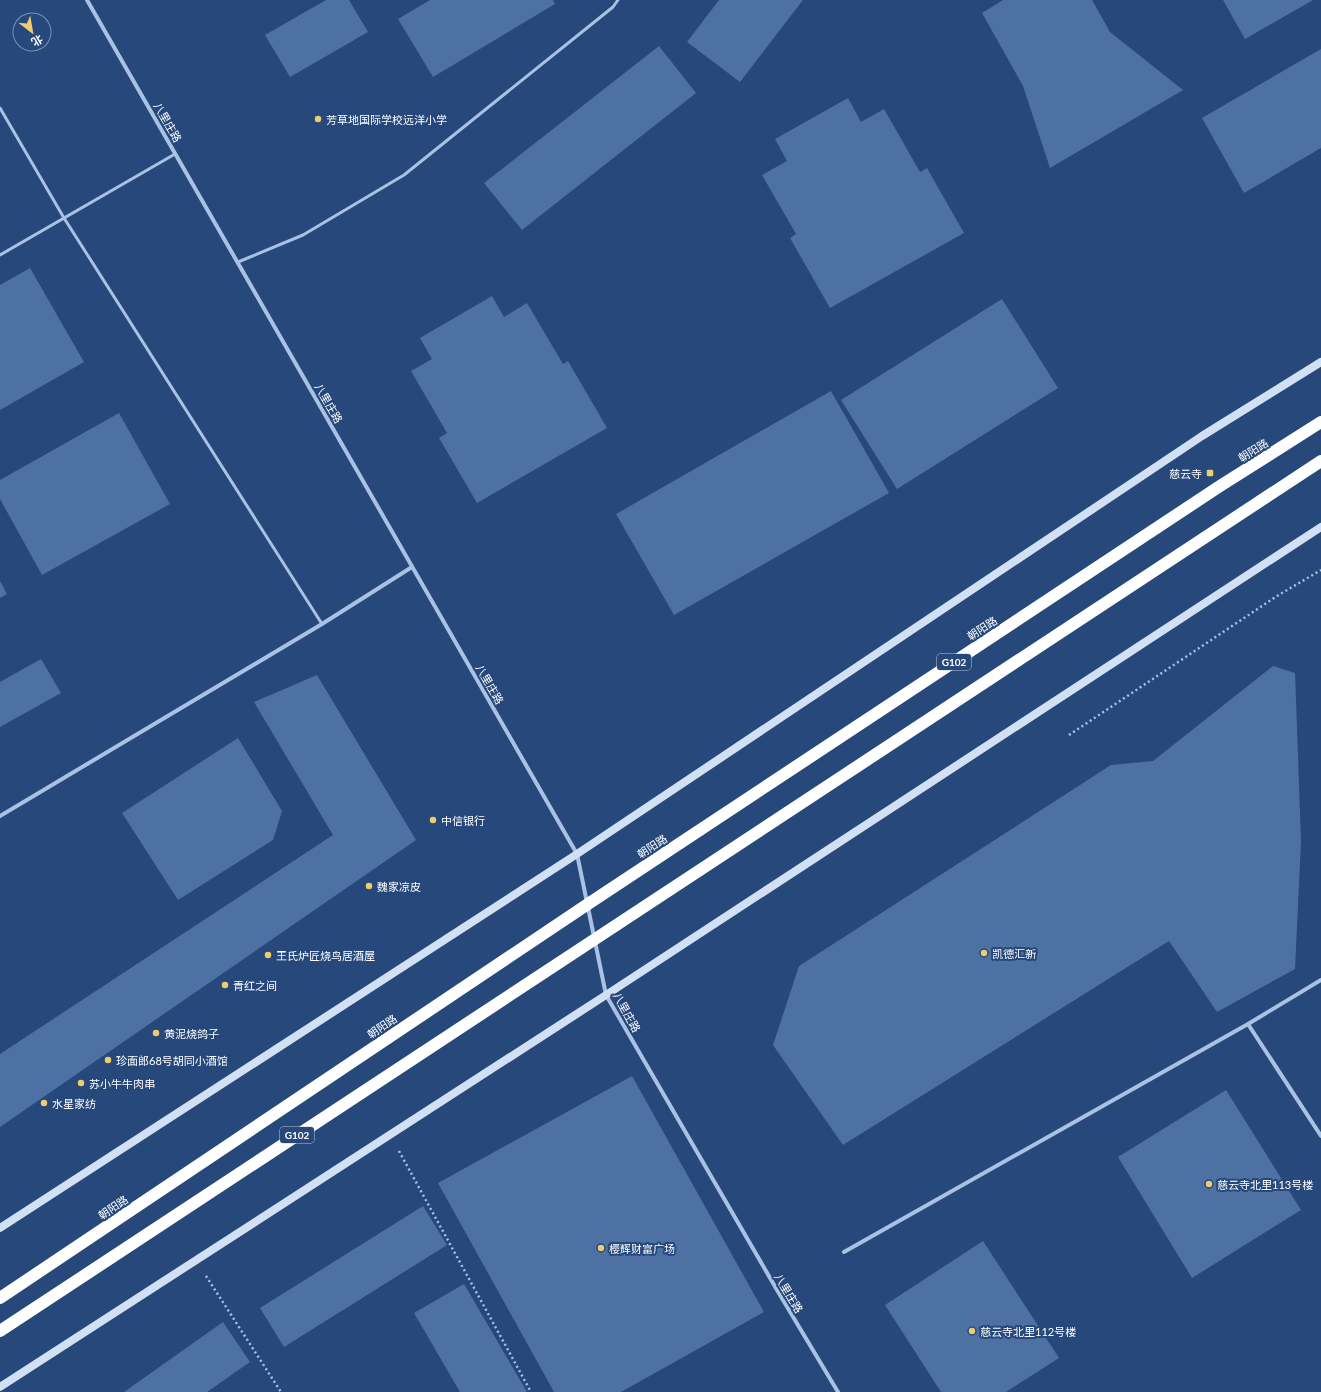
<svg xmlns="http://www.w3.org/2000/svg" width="1321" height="1392" viewBox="0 0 1321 1392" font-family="Lato,'Noto Sans SC',sans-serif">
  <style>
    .building { fill: #4e71a3 }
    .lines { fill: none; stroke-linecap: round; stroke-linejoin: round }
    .path { stroke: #a9c2e4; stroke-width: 2.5; stroke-dasharray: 2 3; stroke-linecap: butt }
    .lane { stroke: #a9c2e4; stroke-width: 3 }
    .street { stroke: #a9c2e4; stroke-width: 4 }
    .secondary { stroke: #d2e0f4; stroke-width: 8 }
    .highway { stroke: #fff; stroke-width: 12 }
    .poi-dot { fill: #edcd6f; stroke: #26487b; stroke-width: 1.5 }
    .labels { text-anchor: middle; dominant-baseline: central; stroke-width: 4; stroke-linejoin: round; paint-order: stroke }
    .shield { fill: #26487b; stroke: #bec8d7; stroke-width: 1 }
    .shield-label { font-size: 10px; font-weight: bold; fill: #fff }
    .poi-label { font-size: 11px; fill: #fff; stroke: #26487b; text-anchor: start }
    .street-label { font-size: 11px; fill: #fff; stroke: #26487b }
  </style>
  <rect width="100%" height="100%" fill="#26487b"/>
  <!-- building -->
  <path class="building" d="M 326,0 L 349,0 L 368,32 L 290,77 L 265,35 Z
    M 430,0 L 553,0 L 555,4 L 433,77 L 398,19 Z
    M 719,0 L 803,0 L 740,82 L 687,42 Z
    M 1003,0 L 1092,0 L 1110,32 L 1183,90 L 1050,168 L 1023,86 L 982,13 Z
    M 1223,0 L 1313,0 L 1245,39 Z
    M 659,46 L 696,93 L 522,230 L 484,183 Z
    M 1321,49 L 1321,148 L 1244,193 L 1202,118 Z
    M 848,98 L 861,122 L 884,109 L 920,172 L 927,168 L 964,233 L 830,308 L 790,238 L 796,234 L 762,175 L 787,161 L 775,139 Z
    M 30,268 L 84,362 L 0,410 L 0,285 Z
    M 492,296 L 504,317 L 527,303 L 563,364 L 568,361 L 607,428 L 477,503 L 439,438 L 447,433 L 411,371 L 432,359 L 420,338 Z
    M 1002,299 L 1058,388 L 897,489 L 841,400 Z
    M 831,391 L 889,493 L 674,615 L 616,514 Z
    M 119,413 L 170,504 L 42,575 L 0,499 L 0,480 Z
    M 0,581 L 7,594 L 0,598 Z
    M 41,659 L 61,693 L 0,727 L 0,682 Z
    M 1273,666 L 1295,673 L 1301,841 L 1295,969 L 1217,1012 L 1169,941 L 843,1145 L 773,1045 L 799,966 L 1111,765 L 1153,761 Z
    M 317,675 L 416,840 L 0,1127 L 0,1054 L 333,835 L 254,702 Z
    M 238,738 L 282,811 L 273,840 L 178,900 L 122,813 Z
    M 632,1076 L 764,1312 L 621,1392 L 554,1392 L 438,1183 Z
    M 1226,1090 L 1301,1210 L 1192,1278 L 1118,1157 Z
    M 423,1206 L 447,1245 L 284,1347 L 260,1308 Z
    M 983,1241 L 1059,1358 L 1006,1392 L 941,1392 L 885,1305 Z
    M 464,1284 L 527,1392 L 460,1392 L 414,1313 Z
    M 223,1322 L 250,1362 L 207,1392 L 124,1392 Z"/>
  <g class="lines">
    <!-- path -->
    <path class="path" d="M 1069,735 L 1277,596 L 1321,570
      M 399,1151 L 531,1392
      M 206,1276 L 281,1392"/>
    <!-- lane -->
    <path class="lane" d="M 0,108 L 64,218 L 322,624
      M 0,255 L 175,154
      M 238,262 L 303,235 L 404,175 L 613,7 L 618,0"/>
    <!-- street -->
    <path class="street" d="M 87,0 L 577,854 L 606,995 L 777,1290 L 838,1392
      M 0,816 L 322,624 L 412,567
      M 1321,980 L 1248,1024 L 1321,1136
      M 844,1252 L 1248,1024"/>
    <!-- secondary -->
    <path class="secondary" d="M 0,1228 L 577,854 L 1202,436 L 1321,362
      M 0,1387 L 606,995 L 1321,527"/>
    <!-- highway -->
    <path class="highway" d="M 0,1298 L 588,904 L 1220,486 L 1321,422
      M 0,1331 L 1321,461"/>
  </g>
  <!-- markers -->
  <g class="poi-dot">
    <circle cx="318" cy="119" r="4"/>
    <rect x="1206" y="469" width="8" height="8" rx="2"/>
    <circle cx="433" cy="820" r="4"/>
    <circle cx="369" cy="886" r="4"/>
    <circle cx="984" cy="953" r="4"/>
    <circle cx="268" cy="955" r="4"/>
    <circle cx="225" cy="985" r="4"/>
    <circle cx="156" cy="1033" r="4"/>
    <circle cx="108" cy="1060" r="4"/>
    <circle cx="81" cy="1083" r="4"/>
    <circle cx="44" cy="1103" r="4"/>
    <circle cx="1209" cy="1184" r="4"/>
    <circle cx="601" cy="1248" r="4"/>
    <circle cx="972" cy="1331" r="4"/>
  </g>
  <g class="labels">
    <!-- shield labels -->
    <g class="shield">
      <rect x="937" y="654" width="34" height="16" rx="3"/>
      <rect x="280" y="1127" width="34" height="16" rx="3"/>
    </g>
    <g class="shield-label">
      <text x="954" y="662">G102</text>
      <text x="297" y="1135">G102</text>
    </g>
    <!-- poi labels -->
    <g class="poi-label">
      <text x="326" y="119">芳草地国际学校远洋小学</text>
      <text x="1202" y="473" text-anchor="end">慈云寺</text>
      <text x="441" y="820">中信银行</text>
      <text x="377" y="886">魏家凉皮</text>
      <text x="992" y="953">凯德汇新</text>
      <text x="276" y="955">王氏炉匠烧鸟居酒屋</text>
      <text x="233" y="985">青红之间</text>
      <text x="164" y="1033">黄泥烧鸽子</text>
      <text x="116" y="1060">珍面郎68号胡同小酒馆</text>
      <text x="89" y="1083">苏小牛牛肉串</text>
      <text x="52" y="1103">水星家纺</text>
      <text x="1217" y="1184">慈云寺北里113号楼</text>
      <text x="609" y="1248">樱辉财富广场</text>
      <text x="980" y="1331">慈云寺北里112号楼</text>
    </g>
    <!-- street labels -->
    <g class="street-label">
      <text transform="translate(168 122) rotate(60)">八里庄路</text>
      <text transform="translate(329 403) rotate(60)">八里庄路</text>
      <text transform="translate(1253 450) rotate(-32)">朝阳路</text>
      <text transform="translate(982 628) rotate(-33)">朝阳路</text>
      <text transform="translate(490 684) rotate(60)">八里庄路</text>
      <text transform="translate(652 846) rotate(-33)">朝阳路</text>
      <text transform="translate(627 1012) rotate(61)">八里庄路</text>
      <text transform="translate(382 1026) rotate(-34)">朝阳路</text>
      <text transform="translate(113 1207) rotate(-34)">朝阳路</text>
      <text transform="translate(789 1293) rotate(59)">八里庄路</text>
    </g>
  </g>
  <!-- north arrow -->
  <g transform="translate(32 32) rotate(149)"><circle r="19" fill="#26487b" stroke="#7d91b0"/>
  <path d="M0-3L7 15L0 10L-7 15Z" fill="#edcd6f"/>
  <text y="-6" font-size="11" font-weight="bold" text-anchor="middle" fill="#ffffff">北</text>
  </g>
</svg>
